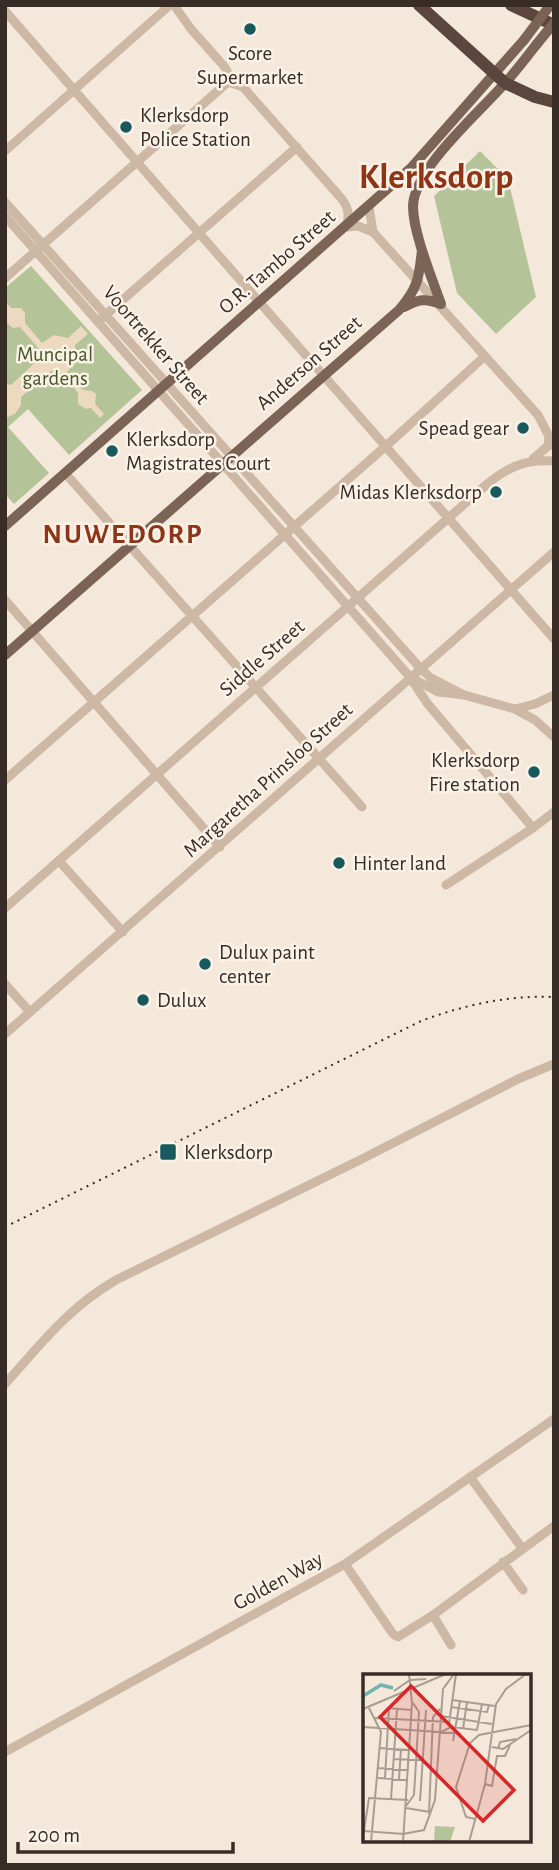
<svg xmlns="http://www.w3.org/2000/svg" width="559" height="1870" viewBox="0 0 559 1870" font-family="'Alegreya Sans',sans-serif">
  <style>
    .green { fill: #b5c498 }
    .plaza { fill: #edd9bf }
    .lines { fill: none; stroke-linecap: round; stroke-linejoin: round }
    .minor { stroke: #cdb7a5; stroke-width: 9 }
    .major { stroke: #7b6356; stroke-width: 10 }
    .highway { stroke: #5a463d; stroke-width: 12 }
    .rail { stroke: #382c27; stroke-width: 2; stroke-dasharray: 2 5; stroke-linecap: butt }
    .major-bridge { stroke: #7b6356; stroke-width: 10 }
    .poi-dot { fill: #18595d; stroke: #fbf2e7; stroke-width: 2.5 }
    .labels { text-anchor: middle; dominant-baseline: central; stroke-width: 5; stroke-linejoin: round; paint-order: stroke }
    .poi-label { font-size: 21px; fill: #382c27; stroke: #fbf2e7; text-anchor: start }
    .street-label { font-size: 21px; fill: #382c27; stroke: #fbf2e7 }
    .park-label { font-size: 21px; fill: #475828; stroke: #fbf2e7 }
    .district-label { font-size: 28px; font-weight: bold; letter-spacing: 2px; fill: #8e3518; stroke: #fbf2e7 }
    .town-label { font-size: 35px; font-weight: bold; fill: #8e3518; stroke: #fbf2e7 }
    .inset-river { fill: none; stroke: #76b1b4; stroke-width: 3.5 }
    .inset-road { fill: none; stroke: #a99d92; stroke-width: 2 }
    .view { fill: #d62828; fill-opacity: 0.15; stroke: #d62828; stroke-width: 3.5 }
    .inset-edge { fill: none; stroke: #382c27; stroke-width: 3.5 }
  </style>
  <rect width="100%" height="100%" fill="#f4e8da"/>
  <!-- green -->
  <path class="green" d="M 480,151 L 508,179 L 536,297 L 496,334 L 457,293 L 434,196 Z
    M 31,266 L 142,390 L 69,455 L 28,409 L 8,427 L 49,473 L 14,504 L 5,494 L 5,288 Z"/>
  <!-- plaza -->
  <path class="plaza" d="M 5,301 L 11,308 L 21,308 L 25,313 L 25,323 L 42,343 L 54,335 L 68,338 L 81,326 L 88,334 L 75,345 L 76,362 L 67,372 L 83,390 L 92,391 L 96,394 L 95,404 L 104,414 L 100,418 L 91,408 L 86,409 L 78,404 L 78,393 L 61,373 L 51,371 L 21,397 L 21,405 L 15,414 L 5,418 L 5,384 L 11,385 L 39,359 L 40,350 L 20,327 L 13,328 L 8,324 L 5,319 Z"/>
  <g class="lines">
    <!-- minor -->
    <path class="minor" d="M 174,5 L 191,29 L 223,65 L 227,71 L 228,82 L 243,87 L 341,198 C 349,208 349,214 347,227 L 358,226 L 373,232 L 538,415 L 554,446
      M 5,11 L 554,639
      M 5,151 L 170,5
      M 5,202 L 421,669 L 431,678 L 464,695
      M 369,207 L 373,232
      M 5,216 L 410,677 L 427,703 L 533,828
      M 5,278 L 228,82
      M 102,318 L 297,147
      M 533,459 L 548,446 L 549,437
      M 65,473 L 362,807
      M 5,600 L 220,847
      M 410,677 L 438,692 L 464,695 L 515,709 L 535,720 L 554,737
      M 515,709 L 535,704 L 554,695
      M 5,780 L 386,446 L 485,356
      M 59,861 L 123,932
      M 446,885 L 533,828 L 554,812
      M 5,908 L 486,485 C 508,467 525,459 554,461
      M 5,984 L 30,1012
      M 5,1034 L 554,552
      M 5,1384 C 41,1344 68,1308 116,1280 L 362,1159 L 518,1079 L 554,1064
      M 470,1477 L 522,1548
      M 503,1562 L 523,1590
      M 345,1564 L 393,1634 L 398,1637 L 433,1615 L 554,1526
      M 433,1615 L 451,1645
      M 5,1752 L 345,1564 L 554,1419"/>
    <!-- major -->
    <path class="major" d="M 441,304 C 432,278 413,233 413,206 C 414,168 481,111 505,83 C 516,71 526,58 536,45
      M 404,307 C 419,299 425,298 441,304
      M 5,526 L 411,168 L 524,40
      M 5,655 L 399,310 C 418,288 419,278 422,250"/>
    <!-- highway -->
    <path class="highway" d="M 419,5 L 505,83 L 535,97 L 554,102
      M 511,5 L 554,25"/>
    <!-- rail -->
    <path class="rail" d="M 5,1227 L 421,1021 C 464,1005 508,995 554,997"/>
    <!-- major-bridge -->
    <path class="major-bridge" d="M 524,40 L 548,8
      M 536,45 L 554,23"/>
  </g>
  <!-- markers -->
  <g class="poi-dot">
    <circle cx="250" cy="29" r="7"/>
    <circle cx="126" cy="127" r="7"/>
    <circle cx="523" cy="428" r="7"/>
    <circle cx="112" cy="451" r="7"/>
    <circle cx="496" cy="492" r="7"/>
    <circle cx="534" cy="772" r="7"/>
    <circle cx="339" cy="863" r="7"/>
    <circle cx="205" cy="964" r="7"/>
    <circle cx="143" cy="1000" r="7"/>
    <rect x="159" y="1143" width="18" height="18" rx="3.5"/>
  </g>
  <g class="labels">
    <!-- poi labels -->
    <g class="poi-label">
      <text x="250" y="53" text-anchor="middle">Score<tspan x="250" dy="24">Supermarket</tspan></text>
      <text x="140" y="115">Klerksdorp<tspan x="140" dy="24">Police Station</tspan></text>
      <text x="509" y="428" text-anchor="end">Spead gear</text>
      <text x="126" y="439">Klerksdorp<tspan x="126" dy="24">Magistrates Court</tspan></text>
      <text x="482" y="492" text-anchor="end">Midas Klerksdorp</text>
      <text x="520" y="760" text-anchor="end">Klerksdorp<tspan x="520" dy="24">Fire station</tspan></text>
      <text x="353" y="863">Hinter land</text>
      <text x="219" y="952">Dulux paint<tspan x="219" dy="24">center</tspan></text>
      <text x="157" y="1000">Dulux</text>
      <text x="184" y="1152">Klerksdorp</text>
    </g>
    <!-- street labels -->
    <g class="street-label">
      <text transform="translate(277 262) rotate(-41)">O.R. Tambo Street</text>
      <text transform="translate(156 345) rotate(49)">Voortrekker Street</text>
      <text transform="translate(309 363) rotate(-41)">Anderson Street</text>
      <text transform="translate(262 658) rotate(-41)">Siddle Street</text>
      <text transform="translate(268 780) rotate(-42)">Margaretha Prinsloo Street</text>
      <text transform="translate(278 1581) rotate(-29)">Golden Way</text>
    </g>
    <!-- park labels -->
    <g class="park-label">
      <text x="55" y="354">Muncipal<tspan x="55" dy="24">gardens</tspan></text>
    </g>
    <!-- district labels -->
    <g class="district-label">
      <text x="123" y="535">NUWEDORP</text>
    </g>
    <!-- town labels -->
    <g class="town-label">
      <text x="436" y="177">Klerksdorp</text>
    </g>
  </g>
  <!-- overview -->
  <g transform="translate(363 1674)">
    <rect width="168" height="168" fill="#f4e8da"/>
    <path d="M 72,152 L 92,153 L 87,168 L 71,168 Z" fill="#b5c498"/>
    <path class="inset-river" d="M 0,22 L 18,11 L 30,14"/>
    <path class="inset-road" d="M 31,17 L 47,6 L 63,5M 89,26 L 132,32M 5,32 L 18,58 L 8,168M 88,33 L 124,38 L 126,31M 0,35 L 83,0M 78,42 L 129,50M 12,44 L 86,48M 86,50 L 93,0M 0,53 L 92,59M 100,55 L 104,28M 78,58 L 88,53 L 114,56 L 119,30M 90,67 L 97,27M 129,73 L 140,75 L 168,56M 16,74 L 47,76M 135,75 L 137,68 L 153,65M 30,85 L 60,86M 15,94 L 46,96M 15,104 L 45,106M 22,104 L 26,34 L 48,36M 36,105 L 38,75M 122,110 L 129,112 L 134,82 L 142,82 L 147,71M 28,125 L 34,35M 57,127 L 63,36M 43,132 L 51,121 L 56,38 L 50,29M 43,134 L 67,138M 66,140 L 70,43 L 77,35M 112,145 L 103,143 L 93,113 L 107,69 L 116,61 L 168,51M 0,157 L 41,160M 40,160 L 61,156 L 72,126 L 80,15 L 91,0M 0,163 L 6,124 L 45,126M 40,168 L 49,29 L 46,0M 106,168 L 122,110 L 133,30 L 143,15 L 163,0"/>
    <path class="view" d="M 48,12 L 151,116 L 120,147 L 17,43 Z"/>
    <rect width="168" height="168" class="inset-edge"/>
  </g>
  <!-- border -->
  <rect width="559" height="1870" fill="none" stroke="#382c27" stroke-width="14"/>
  <!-- scale -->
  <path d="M18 1842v10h215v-10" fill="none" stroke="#382c27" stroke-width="3.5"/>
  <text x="28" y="1842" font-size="21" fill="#382c27" stroke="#fbf2e7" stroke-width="5" paint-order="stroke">200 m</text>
</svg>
